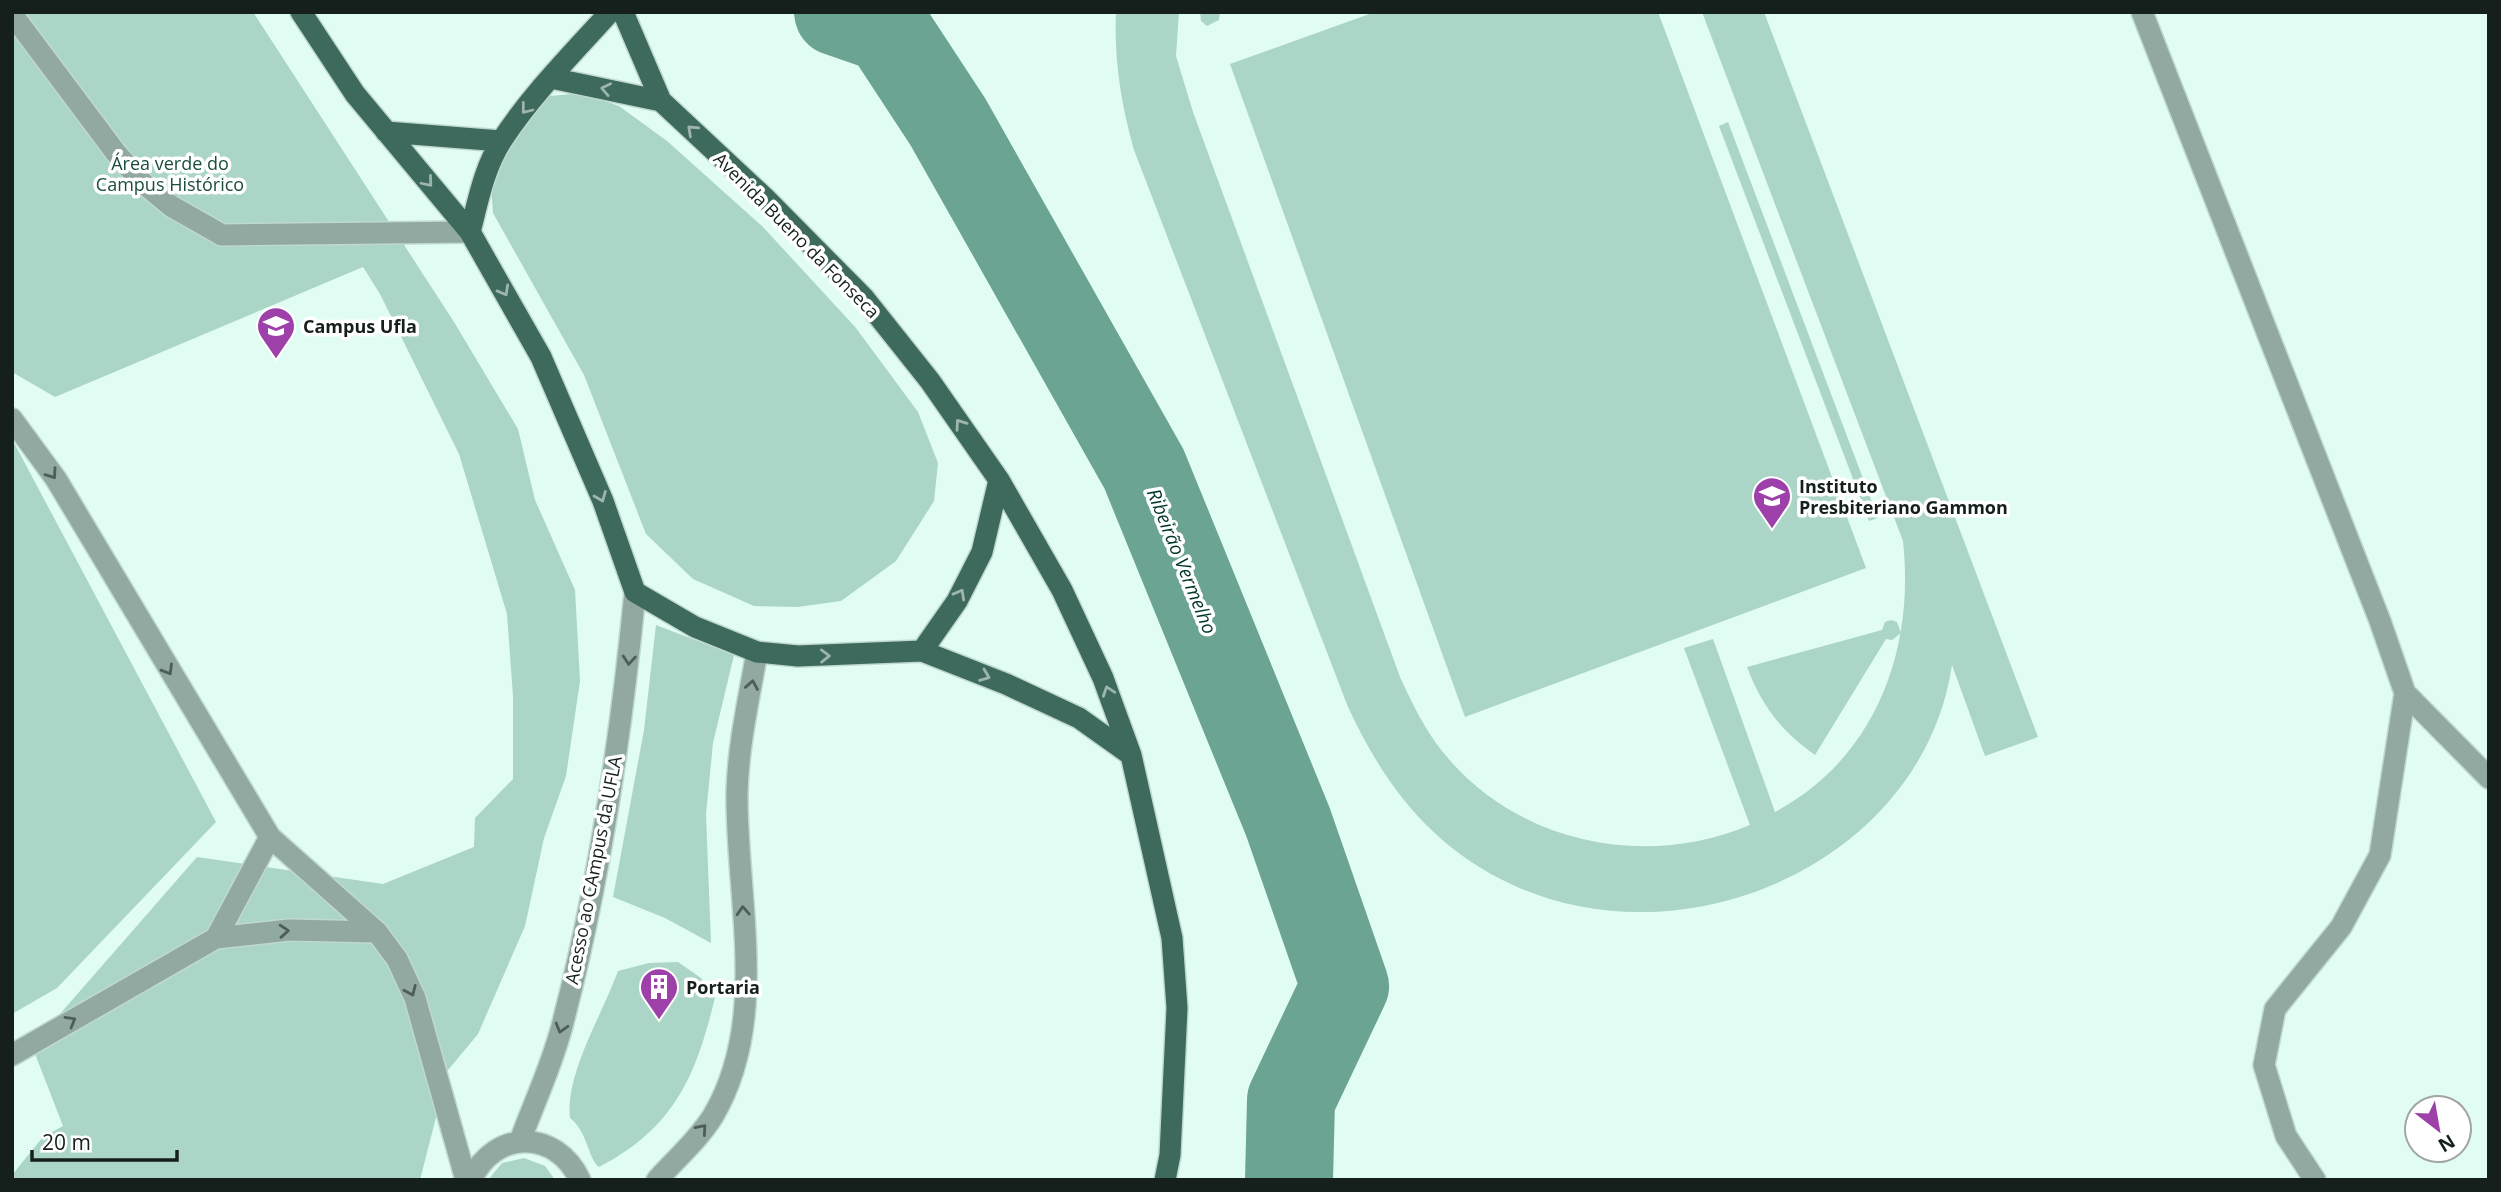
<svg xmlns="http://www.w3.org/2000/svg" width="2501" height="1192" viewBox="0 0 2501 1192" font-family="'Open Sans',sans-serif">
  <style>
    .green { fill: #aad5c7 }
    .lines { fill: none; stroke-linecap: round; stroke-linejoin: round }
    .river { stroke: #6ca493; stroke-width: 88 }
    .minor-casing { stroke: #c0d9d0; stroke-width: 24 }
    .major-casing { stroke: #c0d9d0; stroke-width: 24 }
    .minor { stroke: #91a9a1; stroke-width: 21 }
    .major { stroke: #3d6a5d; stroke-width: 21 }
    .oneway { stroke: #9eb4ae }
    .oneway2 { stroke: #4d5d57 }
    .labels { text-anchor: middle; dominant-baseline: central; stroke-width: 7; stroke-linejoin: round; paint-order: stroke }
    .park-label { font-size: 18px; fill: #1b4c3f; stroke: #fff }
    .street-label { font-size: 18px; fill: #151f1b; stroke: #fff }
    .poi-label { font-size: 18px; font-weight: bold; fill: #151f1b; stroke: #fff; text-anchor: start }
    .water-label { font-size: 19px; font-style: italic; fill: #01372b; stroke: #fff }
  </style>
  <rect width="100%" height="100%" fill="#e1fcf2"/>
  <!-- green -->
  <path class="green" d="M 12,12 L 253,12 L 454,322 L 518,429 L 535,500 L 575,590 L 580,681 L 566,776 L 544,838 L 525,926 L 478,1034 L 448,1070 L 420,1180 L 12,1180 L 12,1175 L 43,1137 L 63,1126 L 32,1046 L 197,857 L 383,884 L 474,847 L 475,818 L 513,779 L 513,696 L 507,614 L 459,454 L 380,294 L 363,267 L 55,397 L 12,372 Z
    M 1116,12 L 1179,12 L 1176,56 L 1193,112 L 1400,677 C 1412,703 1424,728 1442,751 C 1515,843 1644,870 1750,825 L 1684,648 L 1713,639 L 1775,812 C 1876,758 1915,650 1903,541 L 1702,12 L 1764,12 L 2038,737 L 1985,756 L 1952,665 C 1923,861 1687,965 1513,885 C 1432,848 1384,785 1348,707 L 1134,150 C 1121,103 1114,61 1116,12 Z
    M 1200,12 L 1220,12 L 1219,20 L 1207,26 L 1201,21 Z
    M 1375,12 L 1658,12 L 1866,568 L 1465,717 L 1230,64 Z
    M 582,93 L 619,106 L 667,141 L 763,227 L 856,328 L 918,412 L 938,463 L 934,501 L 896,561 L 841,601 L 797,607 L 754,606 L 693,579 L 646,534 L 584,375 L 493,213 L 490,170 L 540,97 Z
    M 1728,122 L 1878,518 L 1869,521 L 1719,126 Z
    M 12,439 L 216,822 L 57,988 L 12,1014 Z
    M 1891,620 L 1897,622 L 1901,633 L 1892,640 L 1886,639 L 1815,755 C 1781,731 1762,706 1747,667 L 1882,630 L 1885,622 Z
    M 656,625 L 734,655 L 713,743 L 706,814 L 711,943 L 665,918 L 613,897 L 644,730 Z
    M 678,962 L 701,978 L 715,997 C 696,1077 674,1128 599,1167 C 588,1159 588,1132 570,1118 C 565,1074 603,1013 618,971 L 649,963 Z
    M 524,1158 L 545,1166 L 555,1180 L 488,1180 L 502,1163 Z"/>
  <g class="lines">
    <!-- river -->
    <path class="river" d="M 838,12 L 887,29 L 948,122 L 1144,469 L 1288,822 L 1345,986 L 1291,1100 L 1289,1180"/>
    <defs>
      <path id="minor" d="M 2142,12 L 2380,621 L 2405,693 L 2380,855 L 2341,927 L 2275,1009 L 2264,1065 L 2286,1136 L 2315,1180
        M 12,14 L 116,153 L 143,183 L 171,206 L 222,235 L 470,232
        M 12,419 L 56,479 L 270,837 L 377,932 L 397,959 L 415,998 L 466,1180
        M 2405,693 L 2489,778
        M 216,938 L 270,837
        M 12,1055 L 216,938 L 289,930 L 377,932
        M 520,1141 C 534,1103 552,1065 562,1026 C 599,885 621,738 635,592
        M 471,1180 C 495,1129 556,1129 580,1180
        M 657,1180 C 675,1160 699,1139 713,1116 C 770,1020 736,898 737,793 C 738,746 749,698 757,652"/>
      <path id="major" d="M 301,12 L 355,94 L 470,232 L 541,357 L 603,501 L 635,592 L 695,627 L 757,652 L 798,656 L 922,651 L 1006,684 L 1079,718 L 1131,755
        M 623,12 L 661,101 L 765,198 L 864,298 L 930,381 L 999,480 L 1062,590 L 1103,678 L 1131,755 L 1172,938 L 1177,1008 L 1170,1155 L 1165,1180
        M 551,78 L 661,101
        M 386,132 L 501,141
        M 470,232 C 478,201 484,168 502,140 C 532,94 573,53 610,12
        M 922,651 L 957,601 L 982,552 L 999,480"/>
    </defs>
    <!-- minor casing -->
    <use href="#minor" class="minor-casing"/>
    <!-- major casing -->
    <use href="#major" class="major-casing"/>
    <!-- minor -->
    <use href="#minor" class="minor"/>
    <!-- major -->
    <use href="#major" class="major"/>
  </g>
  <!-- one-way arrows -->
  <defs><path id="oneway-chevron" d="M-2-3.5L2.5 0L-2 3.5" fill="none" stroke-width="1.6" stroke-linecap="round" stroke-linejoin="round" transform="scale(1.75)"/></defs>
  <g class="oneway">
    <use href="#oneway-chevron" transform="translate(606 89) rotate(-168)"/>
    <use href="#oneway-chevron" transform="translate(526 109) rotate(128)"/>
    <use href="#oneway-chevron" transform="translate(692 130) rotate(-137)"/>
    <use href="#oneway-chevron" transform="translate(428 182) rotate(50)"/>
    <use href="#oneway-chevron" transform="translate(504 291) rotate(61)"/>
    <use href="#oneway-chevron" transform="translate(960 424) rotate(-125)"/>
    <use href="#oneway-chevron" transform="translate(601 497) rotate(68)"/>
    <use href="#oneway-chevron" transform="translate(960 594) rotate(-61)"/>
    <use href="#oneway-chevron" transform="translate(825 656) rotate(-1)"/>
    <use href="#oneway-chevron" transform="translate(985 676) rotate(21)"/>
    <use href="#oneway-chevron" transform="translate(1108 691) rotate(-109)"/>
  </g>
  <g class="oneway2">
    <use href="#oneway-chevron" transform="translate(52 474) rotate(55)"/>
    <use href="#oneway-chevron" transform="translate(629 660) rotate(95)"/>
    <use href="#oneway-chevron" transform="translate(168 670) rotate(59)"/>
    <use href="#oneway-chevron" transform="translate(752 685) rotate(-80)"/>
    <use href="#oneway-chevron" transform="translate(743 911) rotate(-93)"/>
    <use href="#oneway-chevron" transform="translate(284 931) rotate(-4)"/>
    <use href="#oneway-chevron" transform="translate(411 991) rotate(67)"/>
    <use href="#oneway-chevron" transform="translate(71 1021) rotate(-30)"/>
    <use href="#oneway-chevron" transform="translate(561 1028) rotate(106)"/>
    <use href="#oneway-chevron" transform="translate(702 1129) rotate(-49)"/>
  </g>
  <!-- icons -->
  <defs>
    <symbol id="university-pin" viewBox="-11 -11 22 30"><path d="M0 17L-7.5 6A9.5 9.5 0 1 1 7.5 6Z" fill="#9d40a9" stroke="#fff"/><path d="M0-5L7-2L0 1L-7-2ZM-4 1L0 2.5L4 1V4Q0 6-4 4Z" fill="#fff"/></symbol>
    <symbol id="school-pin" viewBox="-11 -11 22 30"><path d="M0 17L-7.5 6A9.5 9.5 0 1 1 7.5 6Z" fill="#9d40a9" stroke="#fff"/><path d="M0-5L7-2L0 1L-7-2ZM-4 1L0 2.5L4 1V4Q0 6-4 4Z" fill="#fff"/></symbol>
    <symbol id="building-pin" viewBox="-11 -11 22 30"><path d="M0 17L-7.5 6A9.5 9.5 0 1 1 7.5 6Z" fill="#9d40a9" stroke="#fff"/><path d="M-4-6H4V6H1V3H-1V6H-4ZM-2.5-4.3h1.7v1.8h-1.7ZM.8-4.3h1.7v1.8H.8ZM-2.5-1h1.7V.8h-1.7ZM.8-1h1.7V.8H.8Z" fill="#fff"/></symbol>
  </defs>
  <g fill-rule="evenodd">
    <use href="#university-pin" x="254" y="304" width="44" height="60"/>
    <use href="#school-pin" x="1750" y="474" width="44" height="60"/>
    <use href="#building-pin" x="637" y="965" width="44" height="60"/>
  </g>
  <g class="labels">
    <!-- park labels -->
    <g class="park-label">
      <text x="170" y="163">Área verde do<tspan x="170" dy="21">Campus Histórico</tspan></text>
    </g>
    <!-- street labels -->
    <g class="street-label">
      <text transform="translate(797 235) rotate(45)">Avenida Bueno da Fonseca</text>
      <text transform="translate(593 870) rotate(-79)">Acesso ao CAmpus da UFLA</text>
    </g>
    <!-- poi labels -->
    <g class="poi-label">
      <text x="303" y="326">Campus Ufla</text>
      <text x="1799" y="486">Instituto<tspan x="1799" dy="21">Presbiteriano Gammon</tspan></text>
      <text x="686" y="987">Portaria</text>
    </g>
    <!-- water labels -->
    <g class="water-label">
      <text transform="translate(1182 561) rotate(68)">Ribeirão Vermelho</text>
    </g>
  </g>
  <!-- border -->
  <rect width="2501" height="1192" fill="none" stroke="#151f1b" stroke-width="28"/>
  <!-- north arrow -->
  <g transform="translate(2438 1129) rotate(149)"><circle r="33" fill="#ffffff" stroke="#a1a5a4" stroke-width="2"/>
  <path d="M0-5L12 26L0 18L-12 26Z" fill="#9d40a9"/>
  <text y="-10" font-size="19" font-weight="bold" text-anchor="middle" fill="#151f1b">N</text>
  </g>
  <!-- scale -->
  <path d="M32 1150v10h145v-10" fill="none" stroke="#151f1b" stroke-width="3.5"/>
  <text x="42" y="1150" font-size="21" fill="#151f1b" stroke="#ffffff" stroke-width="5" paint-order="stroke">20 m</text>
</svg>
